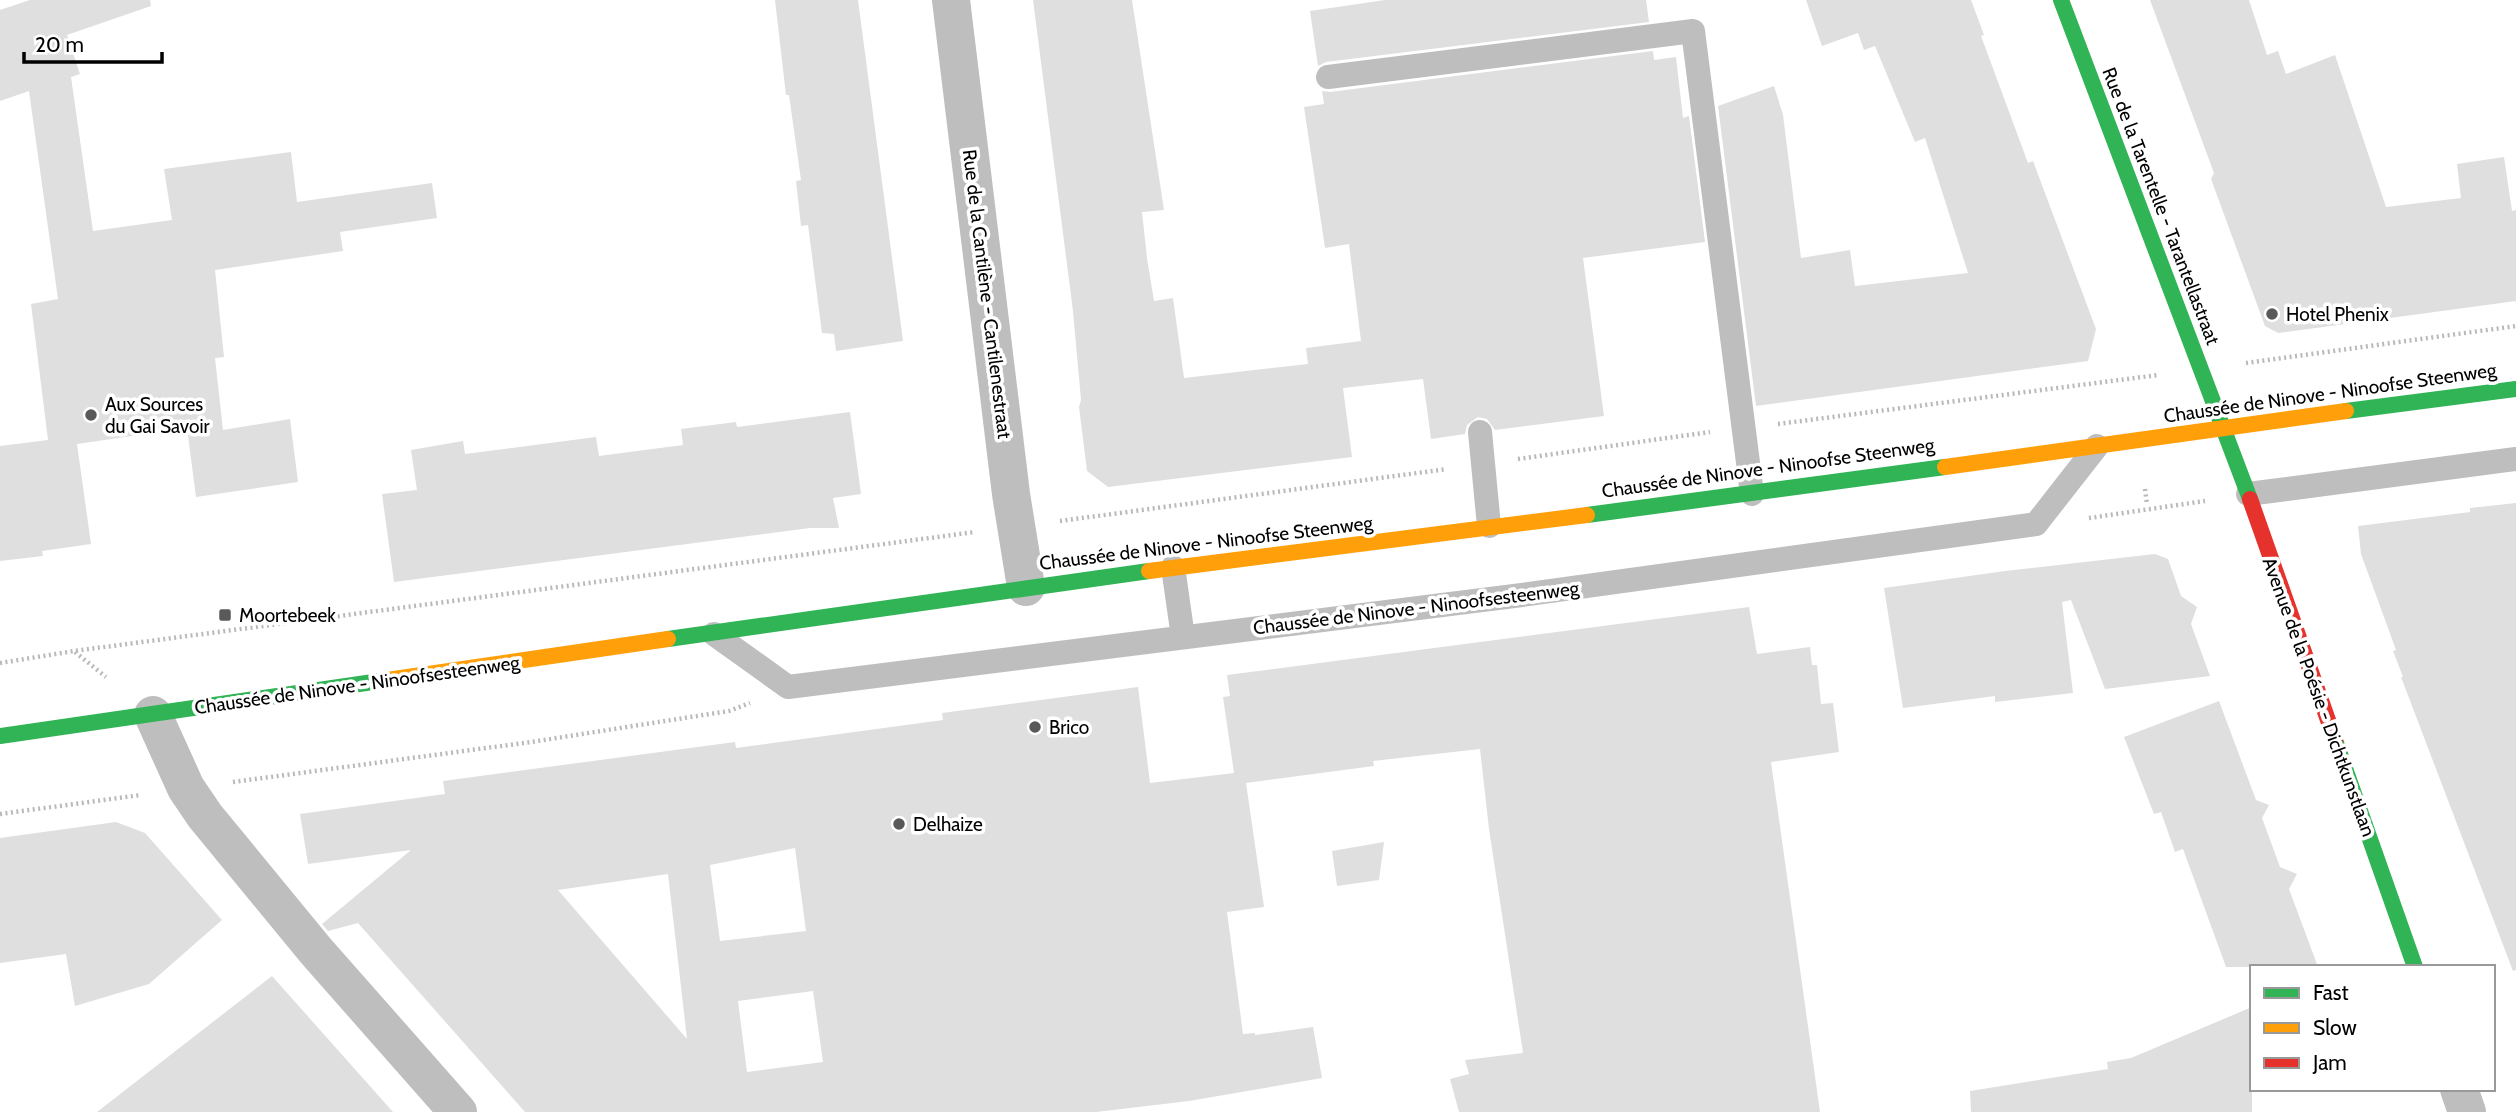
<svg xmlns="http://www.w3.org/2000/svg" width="2516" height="1112" viewBox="0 0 2516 1112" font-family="Cabin,sans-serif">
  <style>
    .building { fill: #dfdfdf; fill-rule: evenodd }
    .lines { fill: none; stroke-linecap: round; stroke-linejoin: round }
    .path { stroke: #b9b9b9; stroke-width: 4.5; stroke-dasharray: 2 3.5; stroke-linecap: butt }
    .lane { stroke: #bebebe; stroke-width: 24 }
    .street { stroke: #bebebe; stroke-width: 38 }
    .fast { stroke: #30b455; stroke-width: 16 }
    .slow { stroke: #ff9f0a; stroke-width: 16 }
    .jam { stroke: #e5322d; stroke-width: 16 }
    .poi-dot { fill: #595959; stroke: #fff; stroke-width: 2.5 }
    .labels { text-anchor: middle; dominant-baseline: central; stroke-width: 7; stroke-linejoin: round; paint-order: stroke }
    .street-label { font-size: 19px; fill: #000; stroke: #fff }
    .poi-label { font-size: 19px; fill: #000; stroke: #fff; text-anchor: start }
  </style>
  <rect width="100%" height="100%" fill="#fff"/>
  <!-- building -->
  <path class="building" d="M 30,0 L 150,0 L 151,6 L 67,35 L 80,74 L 71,77 L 93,231 L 172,220 L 164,169 L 291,152 L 297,202 L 432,183 L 437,218 L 340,232 L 343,251 L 215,270 L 224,357 L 215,358 L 223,430 L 290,419 L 298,482 L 196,497 L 187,428 L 77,444 L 91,544 L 42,551 L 43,556 L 0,561 L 0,446 L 48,440 L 31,304 L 58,299 L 29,91 L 0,101 L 0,10 Z
    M 775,0 L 858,0 L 903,341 L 836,351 L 834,334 L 822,333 L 808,225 L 801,226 L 796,181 L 801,180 L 789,95 L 786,95 Z
    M 1033,0 L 1132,0 L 1164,210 L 1142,212 L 1147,258 L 1154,301 L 1173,298 L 1184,378 L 1308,364 L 1306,348 L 1361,341 L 1349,244 L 1325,248 L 1304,107 L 1324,104 L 1322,91 L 1330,92 L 1653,51 L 1654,60 L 1676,57 L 1683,118 L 1689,116 L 1705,242 L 1583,258 L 1604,416 L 1495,430 L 1487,419 L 1478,417 L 1467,425 L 1465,434 L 1431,439 L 1423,379 L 1343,388 L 1352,457 L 1108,487 L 1087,471 L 1079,407 L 1081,400 L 1073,311 Z
    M 1385,0 L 1646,0 L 1649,22 L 1326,62 L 1318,66 L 1310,11 Z
    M 1806,0 L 1971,0 L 1984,35 L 1981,36 L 2028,163 L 2033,161 L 2096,329 L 2088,361 L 1756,406 L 1718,106 L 1774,86 L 1783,115 L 1801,258 L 1850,250 L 1855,286 L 1968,273 L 1925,138 L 1915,142 L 1875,46 L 1864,50 L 1858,33 L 1822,46 Z
    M 2150,0 L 2249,0 L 2267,55 L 2278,51 L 2286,74 L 2335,55 L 2386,207 L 2461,198 L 2457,164 L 2504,157 L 2512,211 L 2516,210 L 2516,301 L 2278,333 L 2265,326 L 2211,179 L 2214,173 Z
    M 850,412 L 861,494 L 833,498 L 839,528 L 810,528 L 394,582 L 382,494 L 417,490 L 411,450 L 463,441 L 465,454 L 596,437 L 599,456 L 683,445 L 681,429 L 736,422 L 737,427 Z
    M 2516,503 L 2516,970 L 2513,971 L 2401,677 L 2403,677 L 2393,651 L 2396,650 L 2361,554 L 2358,526 L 2470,512 L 2470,508 Z
    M 2155,554 L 2168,559 L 2181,596 L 2197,607 L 2191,624 L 2210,676 L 2105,689 L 2071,600 L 2062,602 L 2073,693 L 1995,702 L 1995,696 L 1903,708 L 1884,588 L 2005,571 Z
    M 1749,607 L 1757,654 L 1810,647 L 1812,665 L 1817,665 L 1821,704 L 1833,703 L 1839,752 L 1771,762 L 1820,1112 L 1459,1112 L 1450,1079 L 1469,1074 L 1465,1060 L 1523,1053 L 1489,829 L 1480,749 L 1373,761 L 1374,766 L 1246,783 L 1264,907 L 1227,912 L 1243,1034 L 1255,1033 L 1255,1035 L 1313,1027 L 1322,1078 L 1189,1101 L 1096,1112 L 525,1112 L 358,923 L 328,931 L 322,924 L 411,850 L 308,864 L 300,814 L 445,794 L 443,781 L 735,742 L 736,748 L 943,720 L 942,713 L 1138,687 L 1150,783 L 1234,773 L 1223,697 L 1230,696 L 1227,675 ZM 795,848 L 806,931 L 720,941 L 710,865 ZM 668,874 L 687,1039 L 558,890 ZM 813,991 L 823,1062 L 747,1072 L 738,1001 Z
    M 2219,701 L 2256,800 L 2269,805 L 2262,818 L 2280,867 L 2297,874 L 2289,889 L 2318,967 L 2226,967 L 2183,849 L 2175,852 L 2161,812 L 2154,814 L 2124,737 Z
    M 116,822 L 145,833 L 222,920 L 149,984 L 75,1006 L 66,954 L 0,963 L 0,838 Z
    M 1384,842 L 1379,880 L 1337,886 L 1332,851 Z
    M 272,976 L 393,1112 L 97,1112 Z
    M 2252,1007 L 2252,1112 L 1971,1112 L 1970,1091 L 2108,1069 L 2107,1062 L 2131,1058 Z"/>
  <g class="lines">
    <!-- path -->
    <path class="path" d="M 2246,363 L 2516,326
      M 1778,424 L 2158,375
      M 1518,459 L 1710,432
      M 2145,489 L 2147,504
      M 2089,518 L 2205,501
      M 1060,521 L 1447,469
      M 75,652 L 106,677
      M 0,663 L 74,651 L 975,532
      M 233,782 L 531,742 L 729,711 L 750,703
      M 0,814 L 141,795"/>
    <!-- lane -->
    <path class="lane" d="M 1328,77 L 1693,31 L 1752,494
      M 1480,432 L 1489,526
      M 2248,494 L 2516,459
      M 1173,567 L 1183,637
      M 714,634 L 788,687 L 1522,595 L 2036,524 L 2097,446"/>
    <!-- street -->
    <path class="street" d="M 951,0 L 1011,494 L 1026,587
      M 153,715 L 186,788 L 205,816 L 316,951 L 458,1112
      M 2459,1089 L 2467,1112"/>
    <!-- fast -->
    <path class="fast" d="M 2061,0 L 2250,499
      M 2346,411 L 2516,389
      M 1587,515 L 1945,467
      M 668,639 L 1149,571
      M 0,736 L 387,680
      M 2335,740 L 2415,967"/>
    <!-- slow -->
    <path class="slow" d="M 1945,467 L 2346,411
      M 1149,571 L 1587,515
      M 387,680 L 668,639"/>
    <!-- jam -->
    <path class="jam" d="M 2250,499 L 2335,740"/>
  </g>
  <!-- markers -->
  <g class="poi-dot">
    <circle cx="2272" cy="314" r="7"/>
    <circle cx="91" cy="415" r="7"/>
    <rect x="218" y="608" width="14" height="14" rx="3.5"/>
    <circle cx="1035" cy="727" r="7"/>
    <circle cx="899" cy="824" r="7"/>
  </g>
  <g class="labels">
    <!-- street labels -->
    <g class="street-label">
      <text transform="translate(2161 206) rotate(69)">Rue de la Tarentelle - Tarantellastraat</text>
      <text transform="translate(987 294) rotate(83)">Rue de la Cantilène - Cantilenestraat</text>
      <text transform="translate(2330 393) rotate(-8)">Chaussée de Ninove - Ninoofse Steenweg</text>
      <text transform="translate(1768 468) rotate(-8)">Chaussée de Ninove - Ninoofse Steenweg</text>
      <text transform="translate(1206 543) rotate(-7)">Chaussée de Ninove - Ninoofse Steenweg</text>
      <text transform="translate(1416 608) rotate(-7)">Chaussée de Ninove - Ninoofsesteenweg</text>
      <text transform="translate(357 685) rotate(-8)">Chaussée de Ninove - Ninoofsesteenweg</text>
      <text transform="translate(2319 697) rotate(70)">Avenue de la Poésie - Dichtkunstlaan</text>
    </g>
    <!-- poi labels -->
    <g class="poi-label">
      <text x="2286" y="314">Hotel Phenix</text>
      <text x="105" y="404">Aux Sources<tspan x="105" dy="22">du Gai Savoir</tspan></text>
      <text x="239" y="615">Moortebeek</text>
      <text x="1049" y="727">Brico</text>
      <text x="913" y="824">Delhaize</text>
    </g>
  </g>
  <!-- legend -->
  <rect x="2250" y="965" width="245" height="126" fill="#ffffff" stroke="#999999" stroke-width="2"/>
  <rect x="2264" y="988" width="35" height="10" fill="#30b455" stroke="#999999" stroke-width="2"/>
  <text x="2313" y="1000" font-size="21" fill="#000000">Fast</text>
  <rect x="2264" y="1023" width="35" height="10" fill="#ff9f0a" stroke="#999999" stroke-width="2"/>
  <text x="2313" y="1035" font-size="21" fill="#000000">Slow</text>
  <rect x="2264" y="1058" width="35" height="10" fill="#e5322d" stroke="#999999" stroke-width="2"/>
  <text x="2313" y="1070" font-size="21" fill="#000000">Jam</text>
  <!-- scale -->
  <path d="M24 52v10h138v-10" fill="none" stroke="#000000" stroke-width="3.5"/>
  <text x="35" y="52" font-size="21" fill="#000000" stroke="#ffffff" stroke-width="5" paint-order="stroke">20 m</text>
</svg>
